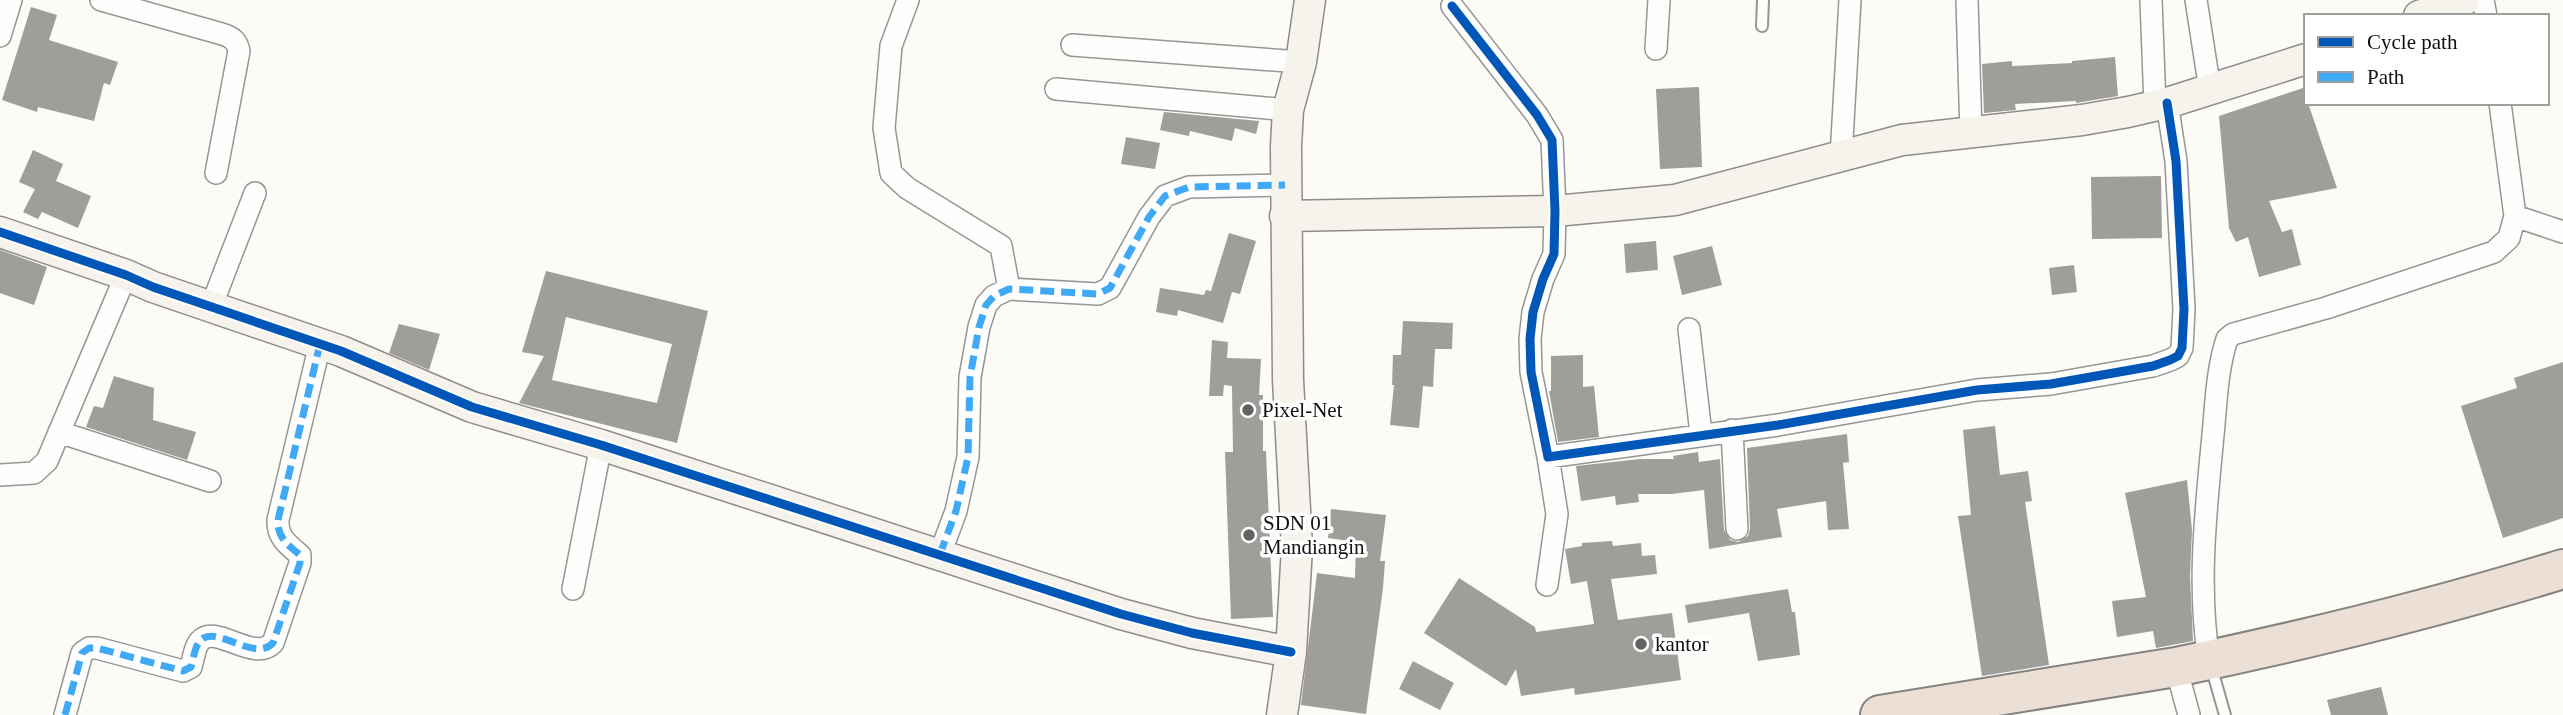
<svg xmlns="http://www.w3.org/2000/svg" width="2563" height="715" viewBox="0 0 2563 715" font-family="'Times New Roman',serif">
  <style>
    .building { fill: #a09e9a; fill-rule: evenodd }
    .lines { fill: none; stroke-linecap: round; stroke-linejoin: round }
    .lane-casing { stroke: #969693; stroke-width: 14 }
    .street-casing { stroke: #969693; stroke-width: 24 }
    .secondary-casing { stroke: #8d8c8a; stroke-width: 33 }
    .highway-casing { stroke: #848380; stroke-width: 42 }
    .lane { stroke: #fffefe; stroke-width: 10 }
    .street { stroke: #fffefe; stroke-width: 21 }
    .secondary { stroke: #f5f3eb; stroke-width: 30 }
    .highway { stroke: #ebdfd6; stroke-width: 38 }
    .quiet { stroke: #3fa9f5; stroke-width: 7; stroke-dasharray: 14 7; stroke-linecap: butt }
    .cycleway-casing { stroke: #fff; stroke-width: 13 }
    .cycleway { stroke: #0057b8; stroke-width: 9 }
    .poi-dot { fill: #636260; stroke: #fff; stroke-width: 2.5 }
    .labels { text-anchor: middle; dominant-baseline: central; stroke-width: 7; stroke-linejoin: round; paint-order: stroke }
    .poi-label { font-size: 21px; fill: #101010; stroke: #fff; text-anchor: start }
  </style>
  <rect width="100%" height="100%" fill="#fcfbf5"/>
  <!-- building -->
  <path class="building" d="M 31,7 L 57,15 L 49,40 L 118,62 L 110,85 L 104,83 L 94,121 L 38,107 L 37,112 L 2,100 Z
    M 2115,57 L 2118,96 L 2076,103 L 2076,101 L 2015,104 L 2016,110 L 1984,113 L 1982,64 L 2012,61 L 2012,66 L 2072,63 L 2072,61 Z
    M 1699,87 L 1702,167 L 1660,169 L 1656,89 Z
    M 2303,88 L 2306,103 L 2308,103 L 2337,188 L 2269,201 L 2282,232 L 2292,229 L 2301,265 L 2259,277 L 2248,237 L 2236,242 L 2229,228 L 2219,116 Z
    M 1164,112 L 1259,121 L 1256,134 L 1235,128 L 1232,141 L 1190,131 L 1189,136 L 1160,130 Z
    M 1126,137 L 1160,143 L 1155,169 L 1121,164 Z
    M 33,150 L 63,164 L 56,181 L 91,196 L 78,228 L 42,212 L 38,219 L 23,212 L 35,189 L 19,182 Z
    M 2161,176 L 2162,238 L 2092,239 L 2091,177 Z
    M 1229,233 L 1256,241 L 1240,294 L 1232,292 L 1223,323 L 1178,310 L 1177,316 L 1156,312 L 1160,288 L 1204,295 L 1206,290 L 1211,291 Z
    M 1656,241 L 1658,270 L 1626,273 L 1624,244 Z
    M 1712,246 L 1722,285 L 1682,295 L 1673,256 Z
    M 0,250 L 47,267 L 34,305 L 0,293 Z
    M 2074,265 L 2077,292 L 2052,295 L 2049,268 Z
    M 546,271 L 708,311 L 677,443 L 519,403 L 544,356 L 522,352 ZM 566,317 L 672,344 L 657,403 L 552,380 Z
    M 1403,321 L 1453,323 L 1452,349 L 1435,349 L 1433,387 L 1423,386 L 1419,428 L 1390,425 L 1394,385 L 1392,385 L 1393,355 L 1401,355 Z
    M 399,324 L 440,334 L 429,370 L 389,353 Z
    M 1212,340 L 1228,342 L 1227,358 L 1261,359 L 1259,395 L 1263,395 L 1263,451 L 1266,451 L 1273,617 L 1231,619 L 1225,452 L 1233,452 L 1232,386 L 1224,385 L 1223,396 L 1209,396 Z
    M 1583,355 L 1583,387 L 1594,386 L 1599,437 L 1558,442 L 1549,391 L 1551,391 L 1551,356 Z
    M 2563,362 L 2563,518 L 2503,538 L 2461,406 L 2517,388 L 2514,378 Z
    M 114,376 L 154,388 L 153,420 L 196,432 L 187,460 L 86,427 L 94,406 L 103,408 Z
    M 1995,426 L 2000,475 L 2028,471 L 2032,501 L 2025,502 L 2049,665 L 1982,676 L 1958,516 L 1971,515 L 1963,430 Z
    M 1847,434 L 1849,462 L 1843,463 L 1849,529 L 1828,530 L 1826,501 L 1777,509 L 1782,537 L 1709,549 L 1704,490 L 1672,494 L 1638,494 L 1639,502 L 1616,505 L 1615,496 L 1581,501 L 1576,466 L 1640,459 L 1674,459 L 1673,456 L 1698,452 L 1699,462 L 1720,459 L 1724,530 L 1730,540 L 1738,542 L 1748,536 L 1750,529 L 1747,448 Z
    M 2187,480 L 2192,530 L 2190,576 L 2193,641 L 2156,648 L 2153,631 L 2117,637 L 2112,601 L 2146,597 L 2125,493 Z
    M 1331,509 L 1386,515 L 1380,561 L 1385,561 L 1383,588 L 1366,714 L 1301,705 L 1317,573 L 1355,578 L 1356,542 L 1328,538 Z
    M 1612,541 L 1613,546 L 1641,543 L 1642,556 L 1655,555 L 1657,574 L 1611,579 L 1618,620 L 1672,613 L 1681,680 L 1575,695 L 1574,688 L 1521,696 L 1516,669 L 1506,686 L 1424,633 L 1459,578 L 1535,627 L 1536,632 L 1594,624 L 1587,581 L 1571,584 L 1565,549 L 1582,546 L 1582,543 Z
    M 1788,589 L 1792,612 L 1795,612 L 1800,655 L 1758,661 L 1749,613 L 1688,623 L 1685,605 Z
    M 1413,661 L 1454,683 L 1440,710 L 1399,689 Z
    M 2381,687 L 2388,715 L 2331,715 L 2327,700 Z"/>
  <g class="lines">
    <defs>
      <path id="lane" d="M 1762,26 L 1763,0
        M 2211,666 L 2225,715"/>
      <path id="street" d="M 101,0 L 222,34 C 232,37 237,41 239,51 L 216,173
        M 908,0 L 891,46 L 884,128 L 891,173 L 907,188 L 1001,246 L 1009,289
        M 1967,0 L 1971,133
        M 2151,0 L 2155,106
        M 2196,0 L 2210,90
        M 2483,0 L 2486,16
        M 1452,6 L 1537,115 L 1552,140 L 1555,211 L 1554,254 L 1543,279 L 1533,312 L 1530,339 L 1531,372 L 1548,457 L 1778,425 L 1977,390 L 2051,384 L 2153,366 L 2170,360 L 2178,356 L 2182,348 L 2184,309 L 2176,161 L 2167,103
        M 0,36 L 11,0
        M 1072,45 L 1301,62
        M 1656,49 L 1659,0
        M 1056,89 L 1288,110
        M 1841,157 L 1850,0
        M 2515,216 L 2563,232
        M 211,307 L 255,193
        M 1689,329 L 1701,434
        M 1732,430 L 1737,529
        M 59,432 L 210,481
        M 0,475 L 34,473 L 47,461 L 126,275
        M 940,554 L 956,511 L 968,457 L 970,377 L 979,327 L 986,305 L 994,296 L 1009,289 L 1098,294 L 1110,288 L 1149,217 L 1165,196 L 1189,187 L 1285,185
        M 1547,585 L 1557,514 L 1548,457
        M 573,589 L 601,445
        M 2209,660 C 2197,585 2206,510 2213,435 C 2216,404 2217,369 2227,339 L 2233,334 L 2326,308 L 2494,252 L 2509,238 L 2515,216 L 2500,103
        M 2176,667 L 2189,715
        M 65,715 L 82,653 L 89,648 L 97,648 L 183,671 L 191,667 C 193,660 195,646 200,641 C 215,623 254,663 273,643 L 300,563 L 300,555 C 288,545 277,537 278,520 L 320,344"/>
      <path id="secondary" d="M 2419,16 L 2464,0
        M 1285,216 L 1555,211 L 1675,200 L 1902,140 L 2082,120 L 2128,112 L 2167,103 L 2306,59
        M 0,232 L 126,275 L 153,287 L 341,351 L 472,407 L 601,445 L 1121,614 L 1192,633 L 1291,652
        M 1282,715 L 1291,652 L 1297,547 L 1288,380 L 1286,146 L 1288,110 L 1301,62 L 1310,0"/>
      <path id="highway" d="M 1880,715 L 2176,667 C 2306,640 2436,608 2563,569"/>
    </defs>
    <!-- lane casing -->
    <use href="#lane" class="lane-casing"/>
    <!-- street casing -->
    <use href="#street" class="street-casing"/>
    <!-- secondary casing -->
    <use href="#secondary" class="secondary-casing"/>
    <!-- highway casing -->
    <use href="#highway" class="highway-casing"/>
    <!-- lane -->
    <use href="#lane" class="lane"/>
    <!-- street -->
    <use href="#street" class="street"/>
    <!-- secondary -->
    <use href="#secondary" class="secondary"/>
    <!-- highway -->
    <use href="#highway" class="highway"/>
    <!-- quiet -->
    <path class="quiet" d="M 940,554 L 956,511 L 968,457 L 970,377 L 979,327 L 986,305 L 994,296 L 1009,289 L 1098,294 L 1110,288 L 1149,217 L 1165,196 L 1189,187 L 1285,185
      M 65,715 L 82,653 L 89,648 L 97,648 L 183,671 L 191,667 C 193,660 195,646 200,641 C 215,623 254,663 273,643 L 300,563 L 300,555 C 288,545 277,537 278,520 L 320,344"/>
    <defs>
      <path id="cycleway" d="M 1452,6 L 1537,115 L 1552,140 L 1555,211 L 1554,254 L 1543,279 L 1533,312 L 1530,339 L 1531,372 L 1548,457 L 1778,425 L 1977,390 L 2051,384 L 2153,366 L 2170,360 L 2178,356 L 2182,348 L 2184,309 L 2176,161 L 2167,103
        M 0,232 L 126,275 L 153,287 L 341,351 L 472,407 L 601,445 L 1121,614 L 1192,633 L 1291,652"/>
    </defs>
    <!-- cycleway casing -->
    <use href="#cycleway" class="cycleway-casing"/>
    <!-- cycleway -->
    <use href="#cycleway" class="cycleway"/>
  </g>
  <!-- markers -->
  <g class="poi-dot">
    <circle cx="1248" cy="410" r="7"/>
    <circle cx="1249" cy="535" r="7"/>
    <circle cx="1641" cy="644" r="7"/>
  </g>
  <g class="labels">
    <!-- poi labels -->
    <g class="poi-label">
      <text x="1262" y="410">Pixel-Net</text>
      <text x="1263" y="523">SDN 01<tspan x="1263" dy="24">Mandiangin</tspan></text>
      <text x="1655" y="644">kantor</text>
    </g>
  </g>
  <!-- legend -->
  <rect x="2304" y="14" width="245" height="91" fill="#ffffff" stroke="#9f9f9f" stroke-width="2"/>
  <rect x="2318" y="37" width="35" height="10" fill="#0057b8" stroke="#9f9f9f" stroke-width="2"/>
  <text x="2367" y="49" font-size="21" fill="#101010">Cycle path</text>
  <rect x="2318" y="72" width="35" height="10" fill="#3fa9f5" stroke="#9f9f9f" stroke-width="2"/>
  <text x="2367" y="84" font-size="21" fill="#101010">Path</text>
</svg>
